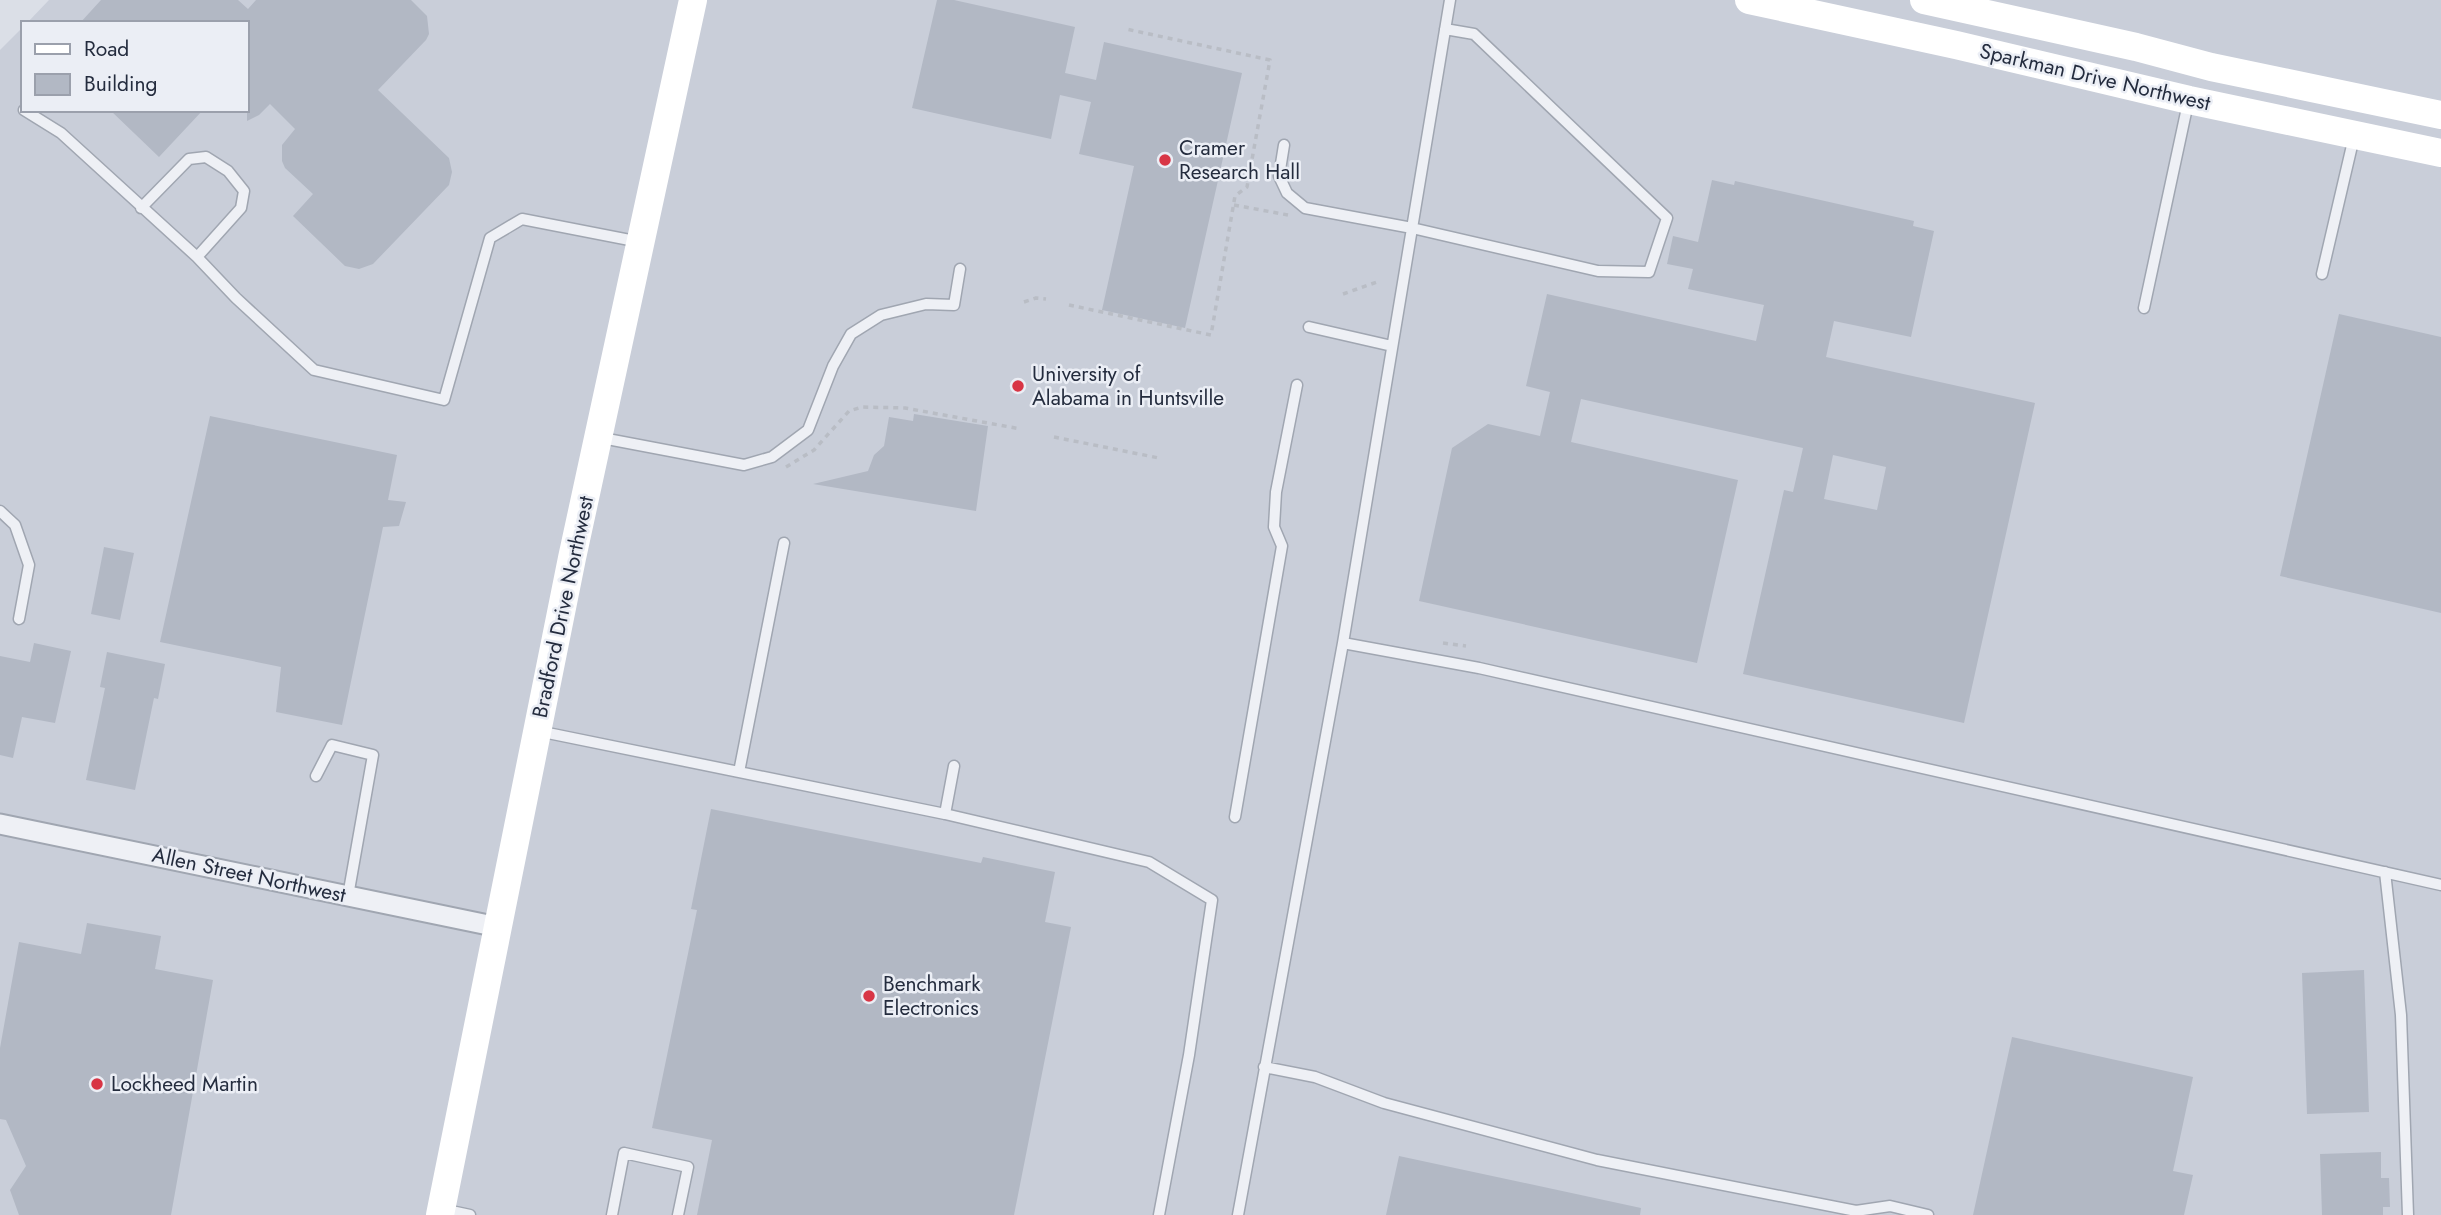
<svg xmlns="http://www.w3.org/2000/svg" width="2441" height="1215" viewBox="0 0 2441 1215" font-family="Jost,sans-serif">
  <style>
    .built { fill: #c9ced9 }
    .building { fill: #b2b8c4; fill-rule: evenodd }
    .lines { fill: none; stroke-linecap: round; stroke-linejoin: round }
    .service-casing { stroke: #a0a6b1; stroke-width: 13 }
    .minor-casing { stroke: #a0a6b1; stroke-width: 23 }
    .path { stroke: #b9bdc5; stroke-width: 3.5; stroke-dasharray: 5 5; stroke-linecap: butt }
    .service { stroke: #eef0f5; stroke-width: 10 }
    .minor { stroke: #eef0f5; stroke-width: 19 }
    .secondary { stroke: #fff; stroke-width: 28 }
    .poi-dot { fill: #d83545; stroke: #ebeef5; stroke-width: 2.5 }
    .labels { text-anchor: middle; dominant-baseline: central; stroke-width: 5; stroke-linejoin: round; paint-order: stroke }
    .street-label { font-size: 21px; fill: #242c3e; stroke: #ebeef5 }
    .poi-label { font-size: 21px; fill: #242c3e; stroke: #ebeef5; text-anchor: start }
  </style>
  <rect width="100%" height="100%" fill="#dbdfe7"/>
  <!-- built -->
  <path class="built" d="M 49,0 L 2441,0 L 2441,1215 L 0,1215 L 0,50 L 23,27 L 23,110 L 247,110 L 247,23 L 27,23 Z"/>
  <!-- building -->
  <path class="building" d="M 101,0 L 238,0 L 248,9 L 256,0 L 411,0 L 427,16 L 429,34 L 426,40 L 378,90 L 449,158 L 452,172 L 449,185 L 373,264 L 359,269 L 345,266 L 293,216 L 313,194 L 285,168 L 282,161 L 282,145 L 295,129 L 270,104 L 259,115 L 247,121 L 247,23 L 80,23 Z
    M 937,0 L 954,0 L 1075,27 L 1065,73 L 1096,80 L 1104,42 L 1242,73 L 1185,328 L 1102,310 L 1134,166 L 1079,154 L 1091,102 L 1060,95 L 1051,139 L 912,108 Z
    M 110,110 L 203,110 L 159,157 Z
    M 1712,180 L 1734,185 L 1735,181 L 1914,221 L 1913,226 L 1934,231 L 1911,337 L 1834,321 L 1826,357 L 2035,403 L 1964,723 L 1743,674 L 1784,490 L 1793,492 L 1803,448 L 1581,399 L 1571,442 L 1738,480 L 1697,663 L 1419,601 L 1452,448 L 1488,424 L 1540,436 L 1550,392 L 1526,386 L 1547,294 L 1756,341 L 1764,305 L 1688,289 L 1693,269 L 1667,264 L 1673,236 L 1698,242 ZM 1833,455 L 1886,467 L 1877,510 L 1824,499 Z
    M 2339,314 L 2441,337 L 2441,613 L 2280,576 Z
    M 914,414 L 988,426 L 976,511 L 813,484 L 868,471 L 874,455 L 884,446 L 889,417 L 913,421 Z
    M 210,416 L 397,455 L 388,500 L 406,502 L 399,526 L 383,527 L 342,725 L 276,712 L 281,667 L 160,642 Z
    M 104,547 L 134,553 L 120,620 L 91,614 Z
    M 34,643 L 71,651 L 55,723 L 22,717 L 13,758 L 0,755 L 0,656 L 30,662 Z
    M 107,652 L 165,664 L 158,699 L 154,698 L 135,790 L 86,780 L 105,688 L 100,687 Z
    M 711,809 L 981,863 L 983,857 L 1055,872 L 1045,922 L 1071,927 L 1014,1215 L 697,1215 L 712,1140 L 652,1128 L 697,910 L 691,909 Z
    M 87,923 L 161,936 L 155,969 L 213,980 L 171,1215 L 19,1215 L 10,1190 L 26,1166 L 6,1120 L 0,1119 L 0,1048 L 19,942 L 81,954 Z
    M 2364,970 L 2369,1112 L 2307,1114 L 2302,973 Z
    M 2012,1037 L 2193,1077 L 2173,1171 L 2193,1175 L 2184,1215 L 1973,1215 Z
    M 2381,1152 L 2381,1178 L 2389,1178 L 2390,1207 L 2383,1207 L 2383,1215 L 2322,1215 L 2320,1154 Z
    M 1399,1156 L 1641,1208 L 1640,1215 L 1386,1215 Z"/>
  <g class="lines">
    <defs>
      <path id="service" d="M 24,110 L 61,133 L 197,257 L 236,298 L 314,370 L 444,400 L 490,238 L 522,219 L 640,242
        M 1284,145 L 1279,176 L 1287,193 L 1305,208 L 1412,228 L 1598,271 L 1649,272 L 1667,218 L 1474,34 L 1445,29
        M 141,208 L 189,159 L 206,157 L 228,171 L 244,191 L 241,208 L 197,257
        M 2322,274 L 2354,137
        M 2144,308 L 2188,103
        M 1309,327 L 1392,346
        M 602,438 L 744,465 L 772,457 L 808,430 L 833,366 L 851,334 L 881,315 L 926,304 L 954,305 L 960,269
        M 0,511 L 15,525 L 29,565 L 19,619
        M 1343,643 L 1479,668 L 2441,885
        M 538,731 L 945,814 L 1149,862 L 1212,900 L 1189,1055 L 1159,1215
        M 739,772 L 784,543
        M 316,776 L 332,745 L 373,755 L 348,896
        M 945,814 L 954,766
        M 1235,817 L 1282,546 L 1274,527 L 1276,492 L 1297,385
        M 2385,872 L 2401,1015 L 2408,1215
        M 1264,1067 L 1315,1077 L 1384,1103 L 1597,1160 L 1856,1211 L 1890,1206 L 1928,1215
        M 442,1209 L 470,1215
        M 612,1215 L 624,1153 L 688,1167 L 678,1215
        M 1238,1215 L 1343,643 L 1450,0"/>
      <path id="minor" d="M 0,824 L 498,927"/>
    </defs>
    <!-- service casing -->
    <use href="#service" class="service-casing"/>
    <!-- minor casing -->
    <use href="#minor" class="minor-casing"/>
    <!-- path -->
    <path class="path" d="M 1234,205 L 1288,215
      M 1343,294 L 1377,282
      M 1024,302 L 1036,298 L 1046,299
      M 1069,305 L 1211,335 L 1235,196 L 1247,187 L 1270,60 L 1126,29
      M 1054,437 L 1159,458
      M 786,467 L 814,450 L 849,411 L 862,407 L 905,408 L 1021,429
      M 1443,643 L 1466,646"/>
    <!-- service -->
    <use href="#service" class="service"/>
    <!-- minor -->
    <use href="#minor" class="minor"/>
    <!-- secondary -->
    <path class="secondary" d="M 1749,0 L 1956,45 L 2189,100 L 2441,153
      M 1924,0 L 2136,47 L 2211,67 L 2441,115
      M 440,1215 L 572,558 L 693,0"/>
  </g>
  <!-- markers -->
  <g class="poi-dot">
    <circle cx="1165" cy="160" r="7"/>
    <circle cx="1018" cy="386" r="7"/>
    <circle cx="869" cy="996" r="7"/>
    <circle cx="97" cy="1084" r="7"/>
  </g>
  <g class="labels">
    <!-- street labels -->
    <g class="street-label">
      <text transform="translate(2095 77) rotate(13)">Sparkman Drive Northwest</text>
      <text transform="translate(563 607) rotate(-78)">Bradford Drive Northwest</text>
      <text transform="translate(249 875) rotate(12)">Allen Street Northwest</text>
    </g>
    <!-- poi labels -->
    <g class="poi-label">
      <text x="1179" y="148">Cramer<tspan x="1179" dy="24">Research Hall</tspan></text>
      <text x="1032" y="374">University of<tspan x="1032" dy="24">Alabama in Huntsville</tspan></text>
      <text x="883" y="984">Benchmark<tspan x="883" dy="24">Electronics</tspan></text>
      <text x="111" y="1084">Lockheed Martin</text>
    </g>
  </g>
  <!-- legend -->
  <rect x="21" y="21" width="228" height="91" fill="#ebeef5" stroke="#9ba0ac" stroke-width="2"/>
  <rect x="35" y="44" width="35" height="10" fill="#ffffff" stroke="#9ba0ac" stroke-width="2"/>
  <text x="84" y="56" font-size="21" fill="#242c3e">Road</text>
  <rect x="35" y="74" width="35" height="21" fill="#b2b8c4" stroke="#9ba0ac" stroke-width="2"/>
  <text x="84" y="91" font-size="21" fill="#242c3e">Building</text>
</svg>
